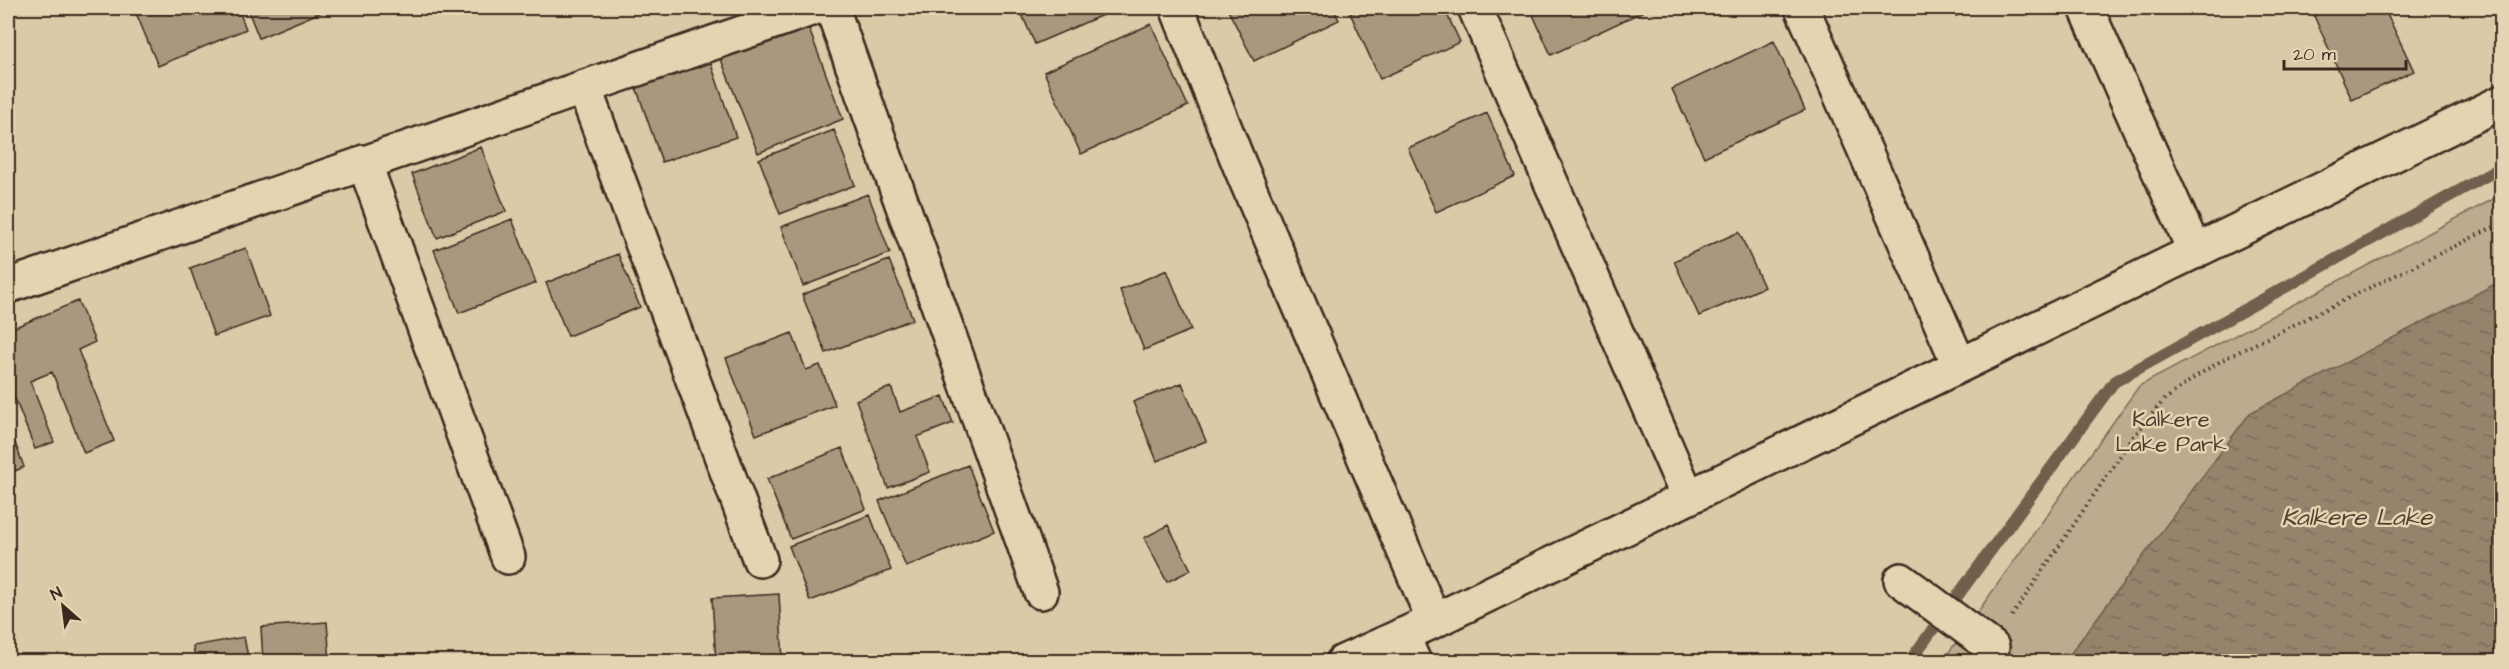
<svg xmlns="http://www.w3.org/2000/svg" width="2509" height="669" viewBox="0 0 2509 669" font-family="'Architects Daughter',sans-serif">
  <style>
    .green { fill: #bdab8f; stroke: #7c6a56; stroke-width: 1.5 }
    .water { fill: url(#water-ripples); stroke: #715f4d; stroke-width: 1.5 }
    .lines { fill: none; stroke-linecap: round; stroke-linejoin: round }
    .stream { stroke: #715f4d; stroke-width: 12 }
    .building { fill: #a9977e; stroke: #3b2a1e; stroke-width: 1.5 }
    .minor-casing { stroke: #3b2a1e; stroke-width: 38 }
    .path { stroke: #3b2a1e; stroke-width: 4; stroke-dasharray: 1.5 4.5; stroke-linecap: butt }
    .minor { stroke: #e5d3b1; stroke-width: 33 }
    .labels { text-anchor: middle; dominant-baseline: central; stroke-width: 5; stroke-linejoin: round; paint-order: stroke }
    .park-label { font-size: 22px; fill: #4e3d2f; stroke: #e5d3b1 }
    .water-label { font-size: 24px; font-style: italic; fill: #524032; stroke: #e5d3b1 }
  </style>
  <defs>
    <pattern id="water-ripples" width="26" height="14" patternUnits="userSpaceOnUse" patternTransform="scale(1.5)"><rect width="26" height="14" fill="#95836c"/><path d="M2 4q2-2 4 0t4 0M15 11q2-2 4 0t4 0" fill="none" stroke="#7b6b58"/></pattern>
  </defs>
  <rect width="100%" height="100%" fill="#dbc9a8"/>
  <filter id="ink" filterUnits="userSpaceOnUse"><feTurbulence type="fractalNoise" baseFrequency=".0167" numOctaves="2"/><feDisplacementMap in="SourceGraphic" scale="12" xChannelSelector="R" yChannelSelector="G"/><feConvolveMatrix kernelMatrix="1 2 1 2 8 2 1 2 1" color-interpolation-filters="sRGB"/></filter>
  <g filter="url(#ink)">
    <!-- green -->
    <path class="green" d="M 2501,195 L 2501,281 L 2250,413 L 2065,661 L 1942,662 L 2139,386 Z"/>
    <!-- water -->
    <path class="water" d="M 2501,281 L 2501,661 L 2065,661 L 2250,413 Z"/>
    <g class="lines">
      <!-- stream -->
      <path class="stream" d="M 1909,662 L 2114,382 L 2502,167"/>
    </g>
    <!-- building -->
    <path class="building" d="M 134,8 L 238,8 L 246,29 L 158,66 Z
      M 247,8 L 325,8 L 326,10 L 259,38 Z
      M 1019,8 L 1119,8 L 1035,44 Z
      M 1227,8 L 1333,8 L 1339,20 L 1254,61 Z
      M 1361,8 L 1444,8 L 1460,42 L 1380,79 L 1350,13 Z
      M 1530,8 L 1640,8 L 1642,12 L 1551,55 Z
      M 1952,8 L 1975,8 L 1956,16 Z
      M 2333,8 L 2384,8 L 2414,71 L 2352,100 L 2314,16 Z
      M 807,24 L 843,119 L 758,153 L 720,57 Z
      M 1151,24 L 1188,106 L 1081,154 L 1044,72 Z
      M 1774,41 L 1805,110 L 1704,157 L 1672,89 Z
      M 710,61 L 736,137 L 662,162 L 636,87 Z
      M 1487,113 L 1515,176 L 1436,212 L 1408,148 Z
      M 834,130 L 855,185 L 780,214 L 759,159 Z
      M 481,147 L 506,211 L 437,238 L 412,174 Z
      M 868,194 L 890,253 L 803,286 L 781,227 Z
      M 512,219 L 536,283 L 459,313 L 434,250 Z
      M 1739,232 L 1764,287 L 1699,316 L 1674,261 Z
      M 246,248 L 270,316 L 214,336 L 190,268 Z
      M 618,254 L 640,307 L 568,336 L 546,283 Z
      M 889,260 L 913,319 L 826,353 L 802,295 Z
      M 1167,270 L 1191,330 L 1144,350 L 1120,290 Z
      M 78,301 L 95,342 L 78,350 L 114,441 L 84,453 L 52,372 L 30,381 L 54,442 L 35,449 L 8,381 L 8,330 Z
      M 792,333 L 806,370 L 820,365 L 835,405 L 756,435 L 726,358 Z
      M 1182,383 L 1206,441 L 1157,461 L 1133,402 Z
      M 891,387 L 900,412 L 943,396 L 953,423 L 917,437 L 930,472 L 888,488 L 856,400 Z
      M 8,424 L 24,467 L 8,474 Z
      M 842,448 L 866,509 L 791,539 L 767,479 Z
      M 968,465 L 994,531 L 906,567 L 879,501 Z
      M 870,515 L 891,570 L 810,601 L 789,546 Z
      M 1168,525 L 1191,570 L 1167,582 L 1144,538 Z
      M 779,594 L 783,662 L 716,662 L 712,598 Z
      M 327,622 L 330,662 L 263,662 L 261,627 Z
      M 244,637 L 249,662 L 196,662 L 193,646 Z"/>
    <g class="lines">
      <defs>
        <path id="minor" d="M 832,8 L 1041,592
          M 1177,8 L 1240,166 L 1434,621
          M 1475,8 L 1688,497
          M 1802,8 L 1959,364
          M 2086,8 L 2195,252
          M 584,87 L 760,560
          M 364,162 L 508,557
          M 8,286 L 814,8
          M 1901,580 L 1992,647
          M 1402,635 L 1414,662
          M 1343,662 L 1434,621 L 2502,102"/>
      </defs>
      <!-- minor casing -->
      <use href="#minor" class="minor-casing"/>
      <!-- path -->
      <path class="path" d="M 2012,616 L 2133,437 L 2164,400 L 2198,375 L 2226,358 L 2502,223"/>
      <!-- minor -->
      <use href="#minor" class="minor"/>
    </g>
  </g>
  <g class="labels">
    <!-- park labels -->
    <g class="park-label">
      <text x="2171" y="419">Kalkere<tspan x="2171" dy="25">Lake Park</tspan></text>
    </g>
    <!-- water labels -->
    <g class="water-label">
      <text x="2357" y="518">Kalkere Lake</text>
    </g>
  </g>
  <!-- margin -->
  <rect width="2509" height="669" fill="none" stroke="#e5d3b1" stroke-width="30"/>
  <rect x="15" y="15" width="2479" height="639" fill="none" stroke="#3b2a1e" stroke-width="2" filter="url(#ink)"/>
  <!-- north arrow -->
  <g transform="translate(63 606) rotate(332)" stroke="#e5d3b1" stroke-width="4.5" paint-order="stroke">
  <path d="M0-4.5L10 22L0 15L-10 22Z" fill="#3b2a1e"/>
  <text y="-9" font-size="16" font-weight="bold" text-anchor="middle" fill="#3b2a1e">N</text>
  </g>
  <!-- scale -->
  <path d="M2284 60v9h122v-9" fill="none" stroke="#3b2a1e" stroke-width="3"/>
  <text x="2293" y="60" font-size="18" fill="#3b2a1e" stroke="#e5d3b1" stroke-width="4.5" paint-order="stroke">20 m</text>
</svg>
